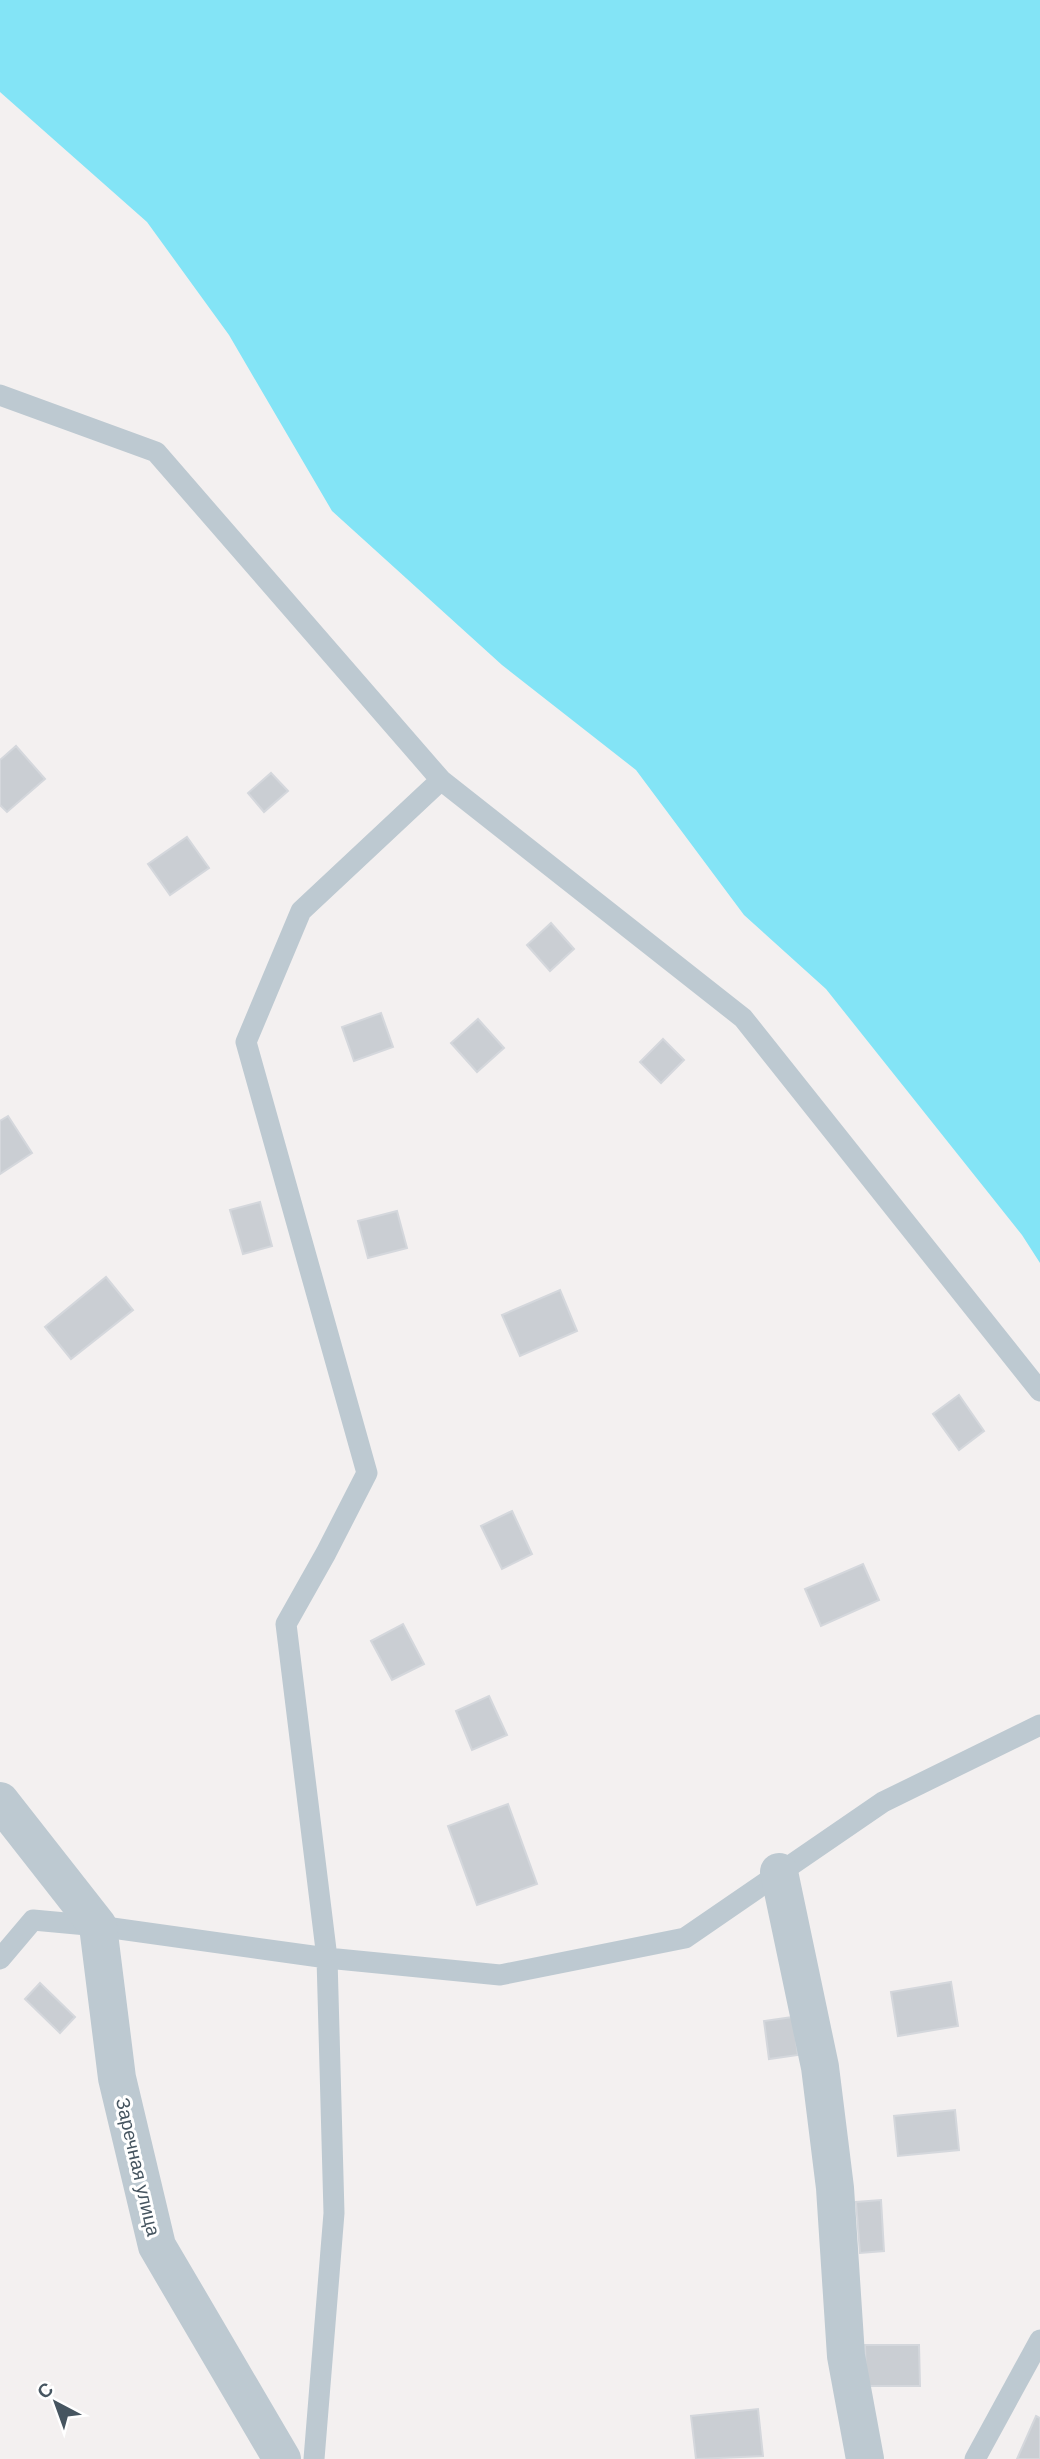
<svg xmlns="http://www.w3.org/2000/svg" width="1040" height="2459" viewBox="0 0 1040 2459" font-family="Helvetica,sans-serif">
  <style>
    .water { fill: #83e4f6 }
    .building { fill: #caced3; stroke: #d4d7dc; stroke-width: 2 }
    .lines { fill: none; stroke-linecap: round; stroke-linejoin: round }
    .service { stroke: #bdc9d1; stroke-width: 21 }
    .minor { stroke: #bdc9d1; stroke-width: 38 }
    .labels { text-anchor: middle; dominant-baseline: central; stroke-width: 6; stroke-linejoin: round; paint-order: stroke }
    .street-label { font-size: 19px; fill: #465560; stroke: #fff }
  </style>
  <rect width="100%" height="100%" fill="#f3f0f0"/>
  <!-- water -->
  <path class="water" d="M 0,0 L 1040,0 L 1040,1263 L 1022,1235 L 826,989 L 744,915 L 636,770 L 502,665 L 332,511 L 229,335 L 147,222 L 0,92 Z"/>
  <!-- building -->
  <path class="building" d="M 16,746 L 45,779 L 7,812 L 0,805 L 0,760 Z
    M 271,773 L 288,791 L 264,812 L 248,793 Z
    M 187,837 L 209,868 L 170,895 L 148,864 Z
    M 551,923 L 574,949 L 550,971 L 527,945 Z
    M 381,1013 L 393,1047 L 354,1061 L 342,1027 Z
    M 478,1019 L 504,1048 L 477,1072 L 451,1043 Z
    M 663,1039 L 684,1060 L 661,1083 L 640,1062 Z
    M 8,1116 L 32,1153 L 0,1174 L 0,1121 Z
    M 260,1202 L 272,1246 L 243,1254 L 230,1210 Z
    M 397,1211 L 407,1248 L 368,1258 L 358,1221 Z
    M 106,1277 L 133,1310 L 71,1359 L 45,1327 Z
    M 560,1290 L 577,1331 L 520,1356 L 502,1315 Z
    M 959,1395 L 984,1431 L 959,1450 L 933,1414 Z
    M 512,1511 L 532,1554 L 502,1569 L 481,1526 Z
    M 863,1564 L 879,1600 L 821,1626 L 805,1589 Z
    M 403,1624 L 424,1664 L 392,1680 L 371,1641 Z
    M 489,1696 L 507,1735 L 472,1750 L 456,1711 Z
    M 508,1804 L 537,1884 L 477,1905 L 448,1826 Z
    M 951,1982 L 958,2026 L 898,2036 L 891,1992 Z
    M 40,1983 L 75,2017 L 60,2033 L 25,1999 Z
    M 793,2017 L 798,2055 L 769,2059 L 764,2021 Z
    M 955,2110 L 959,2150 L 898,2156 L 894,2116 Z
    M 881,2200 L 884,2251 L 860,2253 L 856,2202 Z
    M 865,2345 L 919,2345 L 920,2386 L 866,2386 Z
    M 758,2409 L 763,2456 L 696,2459 L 691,2416 Z
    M 1036,2416 L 1040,2418 L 1040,2459 L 1017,2459 Z"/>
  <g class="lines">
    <!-- service -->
    <path class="service" d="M 0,395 L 156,452 L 441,780 L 743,1018 L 1040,1391
      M 0,1959 L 33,1920 L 98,1926 L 327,1958 L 500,1975 L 685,1938 L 883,1802 L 1040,1725
      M 314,2459 L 334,2213 L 327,1958 L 286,1624 L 326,1553 L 367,1473 L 246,1042 L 301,911 L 441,780
      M 975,2459 L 1040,2340"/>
    <!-- minor -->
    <path class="minor" d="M 0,1801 L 98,1926 L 117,2078 L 157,2246 L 282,2459
      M 779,1872 L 820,2067 L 835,2188 L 846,2356 L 865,2459"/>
  </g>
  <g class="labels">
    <!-- street labels -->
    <g class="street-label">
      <text transform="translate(138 2167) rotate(77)">Заречная улица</text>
    </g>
  </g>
  <!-- north arrow -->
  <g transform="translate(56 2403) rotate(319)" stroke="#ffffff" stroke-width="5" paint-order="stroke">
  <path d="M0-5L12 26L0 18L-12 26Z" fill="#465560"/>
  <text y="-10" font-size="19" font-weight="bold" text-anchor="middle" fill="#465560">С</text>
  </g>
</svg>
